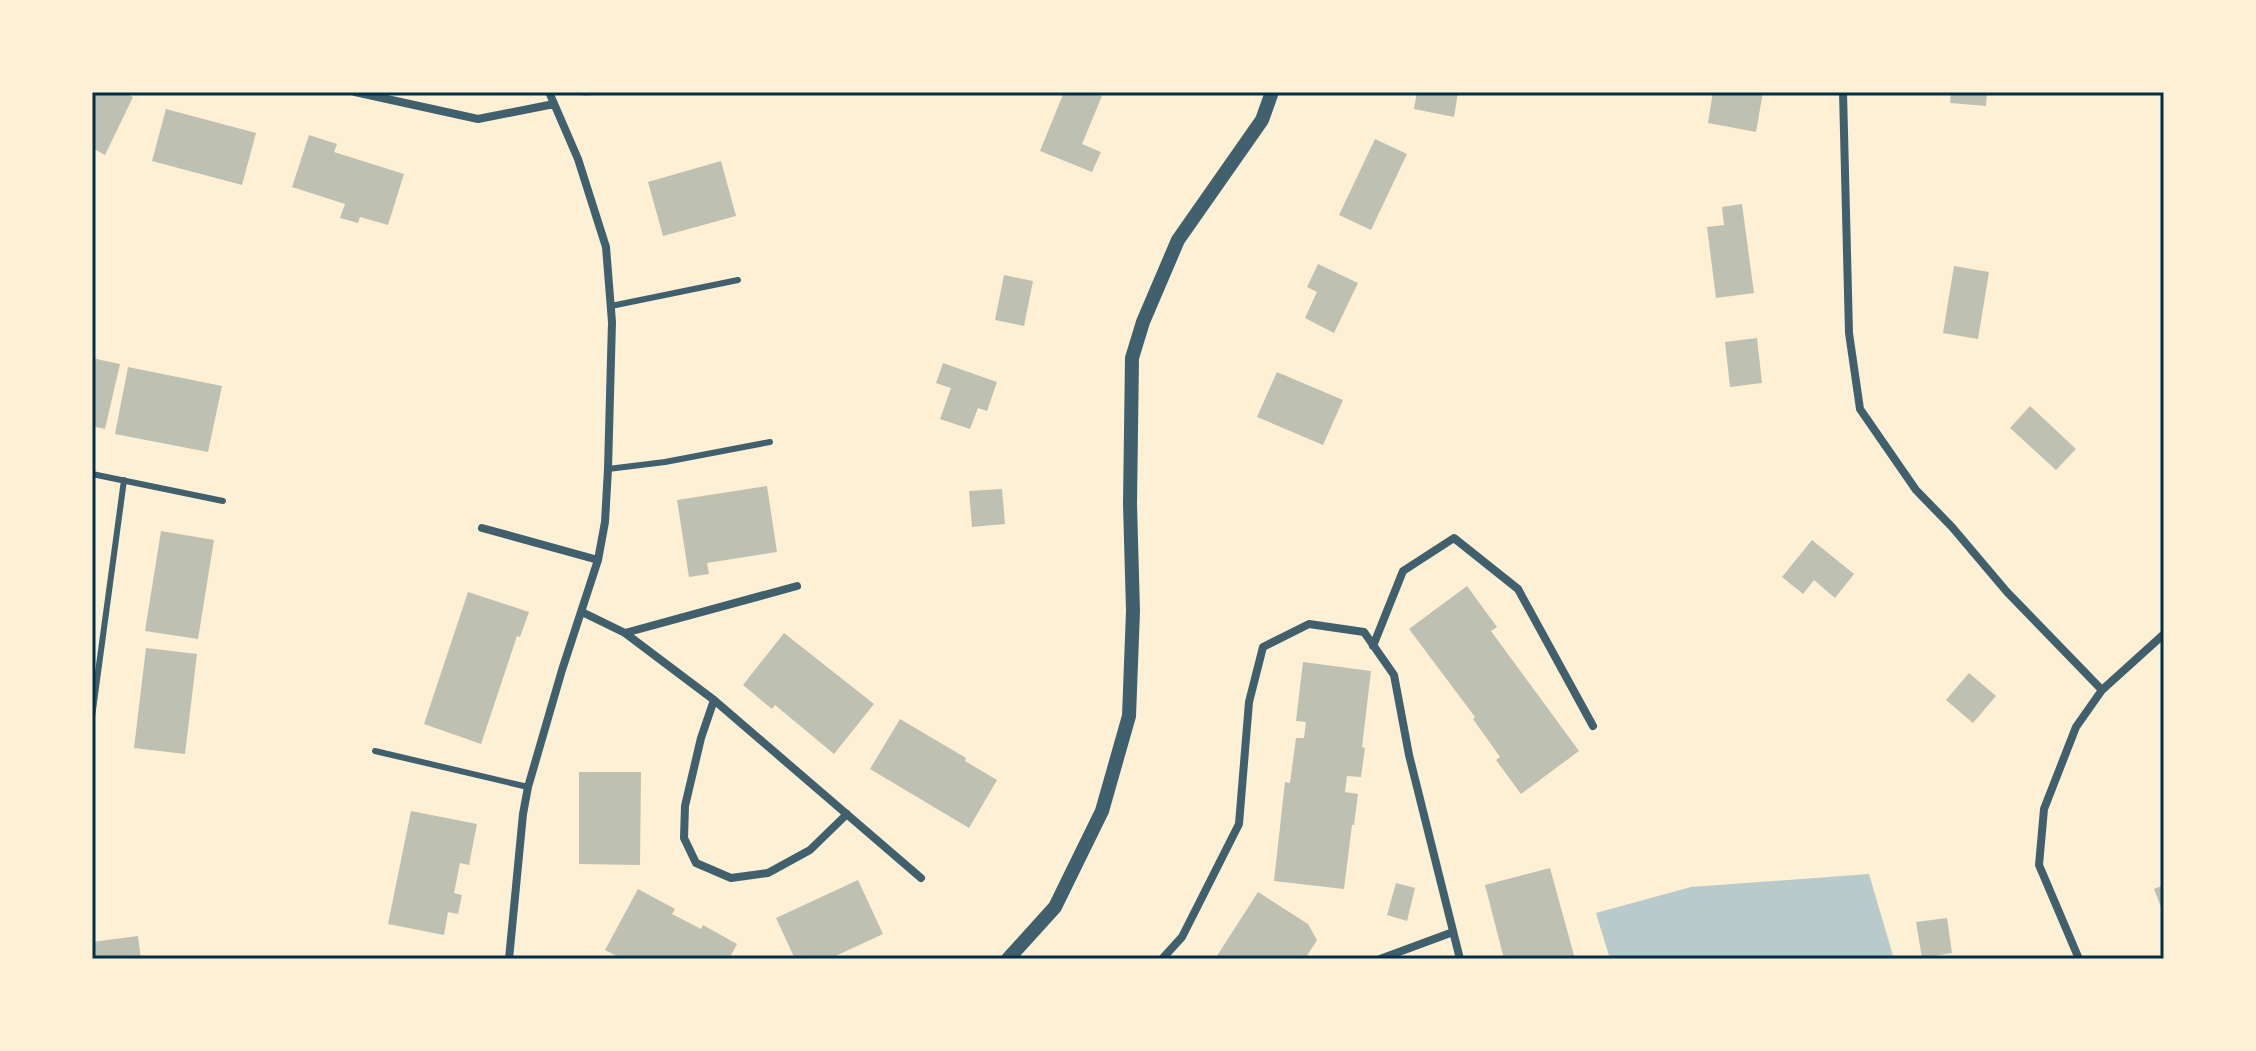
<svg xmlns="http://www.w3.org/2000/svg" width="2256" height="1051" viewBox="0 0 2256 1051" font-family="'Work Sans',sans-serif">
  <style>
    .green { fill: #b9caca }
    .building { fill: #bec0b2 }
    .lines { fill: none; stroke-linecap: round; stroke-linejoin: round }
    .service { stroke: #3f606c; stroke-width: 6 }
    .minor { stroke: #3f606c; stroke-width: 8 }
    .tertiary { stroke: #3f606c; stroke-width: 14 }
    .neatline { fill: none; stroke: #003049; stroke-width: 3 }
  </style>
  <rect width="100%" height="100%" fill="#fdf0d5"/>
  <!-- green -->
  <path class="green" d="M 1869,874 L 1894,959 L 1610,959 L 1596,913 L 1691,887 Z"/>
  <!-- building -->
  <path class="building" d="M 92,92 L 123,92 L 133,97 L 105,155 L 92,148 Z
    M 583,92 L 613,92 L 613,94 L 583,96 Z
    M 1064,92 L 1091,92 L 1102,96 L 1082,144 L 1101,152 L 1092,172 L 1040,151 Z
    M 1417,92 L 1458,92 L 1454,117 L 1414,109 Z
    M 1713,92 L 1763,92 L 1756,132 L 1708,123 Z
    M 1951,92 L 1987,92 L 1986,106 L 1950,103 Z
    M 166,109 L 256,133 L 242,185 L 152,161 Z
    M 309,135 L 337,144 L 334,152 L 404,174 L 388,225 L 360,217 L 358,223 L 340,218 L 345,204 L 292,187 Z
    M 1375,139 L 1407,154 L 1371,230 L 1339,215 Z
    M 721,161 L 736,216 L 663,236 L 648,182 Z
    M 1742,204 L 1754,293 L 1716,298 L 1707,227 L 1724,225 L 1722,207 Z
    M 1318,264 L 1358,283 L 1334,333 L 1305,318 L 1317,292 L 1307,287 Z
    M 1954,266 L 1989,272 L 1978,339 L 1943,333 Z
    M 1004,275 L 1033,281 L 1024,326 L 995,320 Z
    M 1757,338 L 1762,383 L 1730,387 L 1725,342 Z
    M 92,358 L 120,364 L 105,429 L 92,426 Z
    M 943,363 L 997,382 L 987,411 L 978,408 L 970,429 L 940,419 L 951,388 L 936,383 Z
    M 128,367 L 222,386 L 208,452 L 115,434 Z
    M 1277,372 L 1343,400 L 1323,445 L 1257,417 Z
    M 2030,406 L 2076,449 L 2056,470 L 2010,428 Z
    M 767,486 L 777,552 L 707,563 L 709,574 L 689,577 L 677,500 Z
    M 1002,489 L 1005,524 L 972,527 L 969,491 Z
    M 161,531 L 214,540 L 198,639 L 145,631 Z
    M 1812,540 L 1854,574 L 1835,598 L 1814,580 L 1803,594 L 1782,577 Z
    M 1467,586 L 1497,627 L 1491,631 L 1579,751 L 1521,794 L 1496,760 L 1500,757 L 1473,719 L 1475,717 L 1409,629 Z
    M 468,592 L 529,612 L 520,637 L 517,636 L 481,744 L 424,724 Z
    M 784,633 L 874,704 L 834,754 L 775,705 L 772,709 L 743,685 Z
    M 146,648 L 197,654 L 185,754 L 134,748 Z
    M 1303,662 L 1371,671 L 1362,747 L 1365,748 L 1361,777 L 1347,776 L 1345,792 L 1358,794 L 1354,825 L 1352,825 L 1344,889 L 1274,881 L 1285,782 L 1290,783 L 1296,738 L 1304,738 L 1306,722 L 1296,721 Z
    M 1969,673 L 1996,696 L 1973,723 L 1946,700 Z
    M 900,719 L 966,758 L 965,761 L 997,780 L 969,828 L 870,769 Z
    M 579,772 L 641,772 L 640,865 L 579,864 Z
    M 411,811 L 477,824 L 469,865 L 460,863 L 454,893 L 462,895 L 458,914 L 448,912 L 444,935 L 388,924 Z
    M 1550,868 L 1575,959 L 1504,959 L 1485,885 Z
    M 858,880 L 883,934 L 829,959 L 795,959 L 776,918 Z
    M 1396,883 L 1415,888 L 1407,921 L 1387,915 Z
    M 2164,885 L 2164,915 L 2154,889 Z
    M 638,889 L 675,909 L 672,914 L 701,929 L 703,925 L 737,944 L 729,959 L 622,959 L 605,950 Z
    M 1258,892 L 1308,924 L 1317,940 L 1305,959 L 1215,959 Z
    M 1947,918 L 1952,953 L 1922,958 L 1916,922 Z
    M 138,936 L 141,959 L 92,959 L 92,942 Z"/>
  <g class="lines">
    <!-- service -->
    <path class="service" d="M 611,306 L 738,280
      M 608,469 L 665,462 L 770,442
      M 92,474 L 223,501
      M 92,717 L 124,480
      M 375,751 L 528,787"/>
    <!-- minor -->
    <path class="minor" d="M 355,92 L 478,119 L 554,104
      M 1843,92 L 1849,333 L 1860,409 L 1916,490 L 1952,527 L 2007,592 L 2102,690
      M 482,528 L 598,560
      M 582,612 L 625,633 L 714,700 L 921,878
      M 625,633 L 797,586
      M 1373,646 L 1403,571 L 1454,538 L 1518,589 L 1593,726
      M 714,700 L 701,738 L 685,806 L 684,838 L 696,863 L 731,878 L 768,873 L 810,850 L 847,814
      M 509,959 L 523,814 L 528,787 L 562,670 L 598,560 L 605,522 L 608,469 L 612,322 L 606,247 L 578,159 L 549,92
      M 1162,959 L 1182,937 L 1239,824 L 1249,702 L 1263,647 L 1309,624 L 1364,632 L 1394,675 L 1409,755 L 1460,959
      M 1380,959 L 1453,932
      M 2079,959 L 2039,865 L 2044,809 L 2076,727 L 2102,690 L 2164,634"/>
    <!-- tertiary -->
    <path class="tertiary" d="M 1008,959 L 1055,907 L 1102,811 L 1129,716 L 1133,611 L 1130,504 L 1132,358 L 1143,322 L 1178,240 L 1262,120 L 1272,92"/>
  </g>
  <!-- border -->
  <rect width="2256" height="1051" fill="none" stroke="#fdf0d5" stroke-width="188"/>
  <rect x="94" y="94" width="2068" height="863" class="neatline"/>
</svg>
